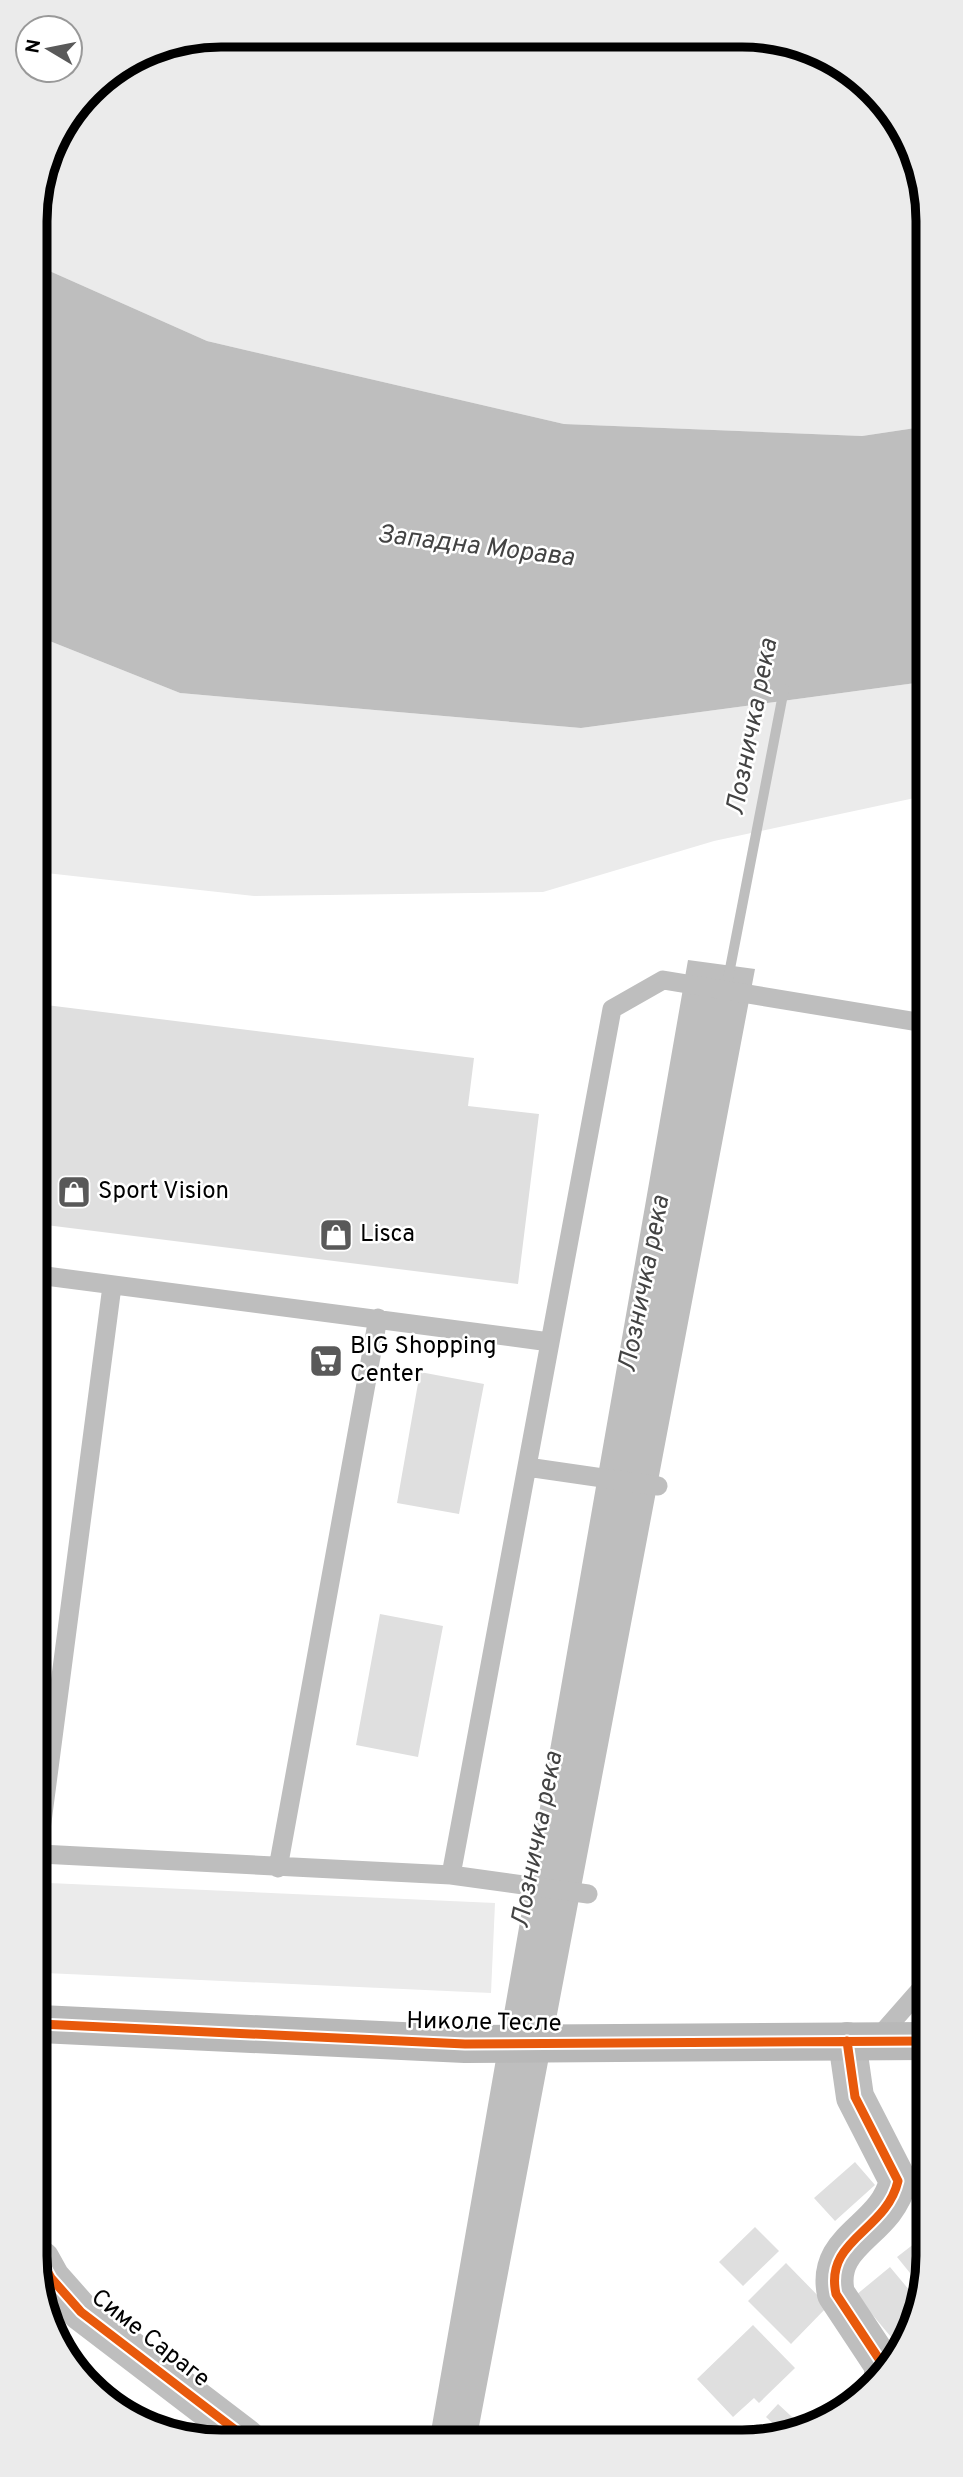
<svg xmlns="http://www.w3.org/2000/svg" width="963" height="2477" viewBox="0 0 963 2477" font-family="Overpass,sans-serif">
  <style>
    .green { fill: #ebebeb }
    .water { fill: #bebebe }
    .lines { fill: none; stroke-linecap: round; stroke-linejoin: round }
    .stream { stroke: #bebebe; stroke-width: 10 }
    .building { fill: #dfdfdf }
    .lane { stroke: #bebebe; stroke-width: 19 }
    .street { stroke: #bebebe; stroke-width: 38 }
    .secondary { stroke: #b8b8b8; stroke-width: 38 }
    .cycleway-casing { stroke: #fff; stroke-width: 13 }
    .cycleway { stroke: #e8590c; stroke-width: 9 }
    .labels { text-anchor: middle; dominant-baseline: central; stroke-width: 5; stroke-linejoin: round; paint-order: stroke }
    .poi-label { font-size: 24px; fill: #000; stroke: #fff; text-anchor: start }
    .street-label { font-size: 24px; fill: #000; stroke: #fff }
    .water-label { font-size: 26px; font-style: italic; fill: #434343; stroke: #fff }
    .rim { fill: none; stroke: #000; stroke-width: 9 }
  </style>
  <rect width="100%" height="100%" fill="#fff"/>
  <!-- green -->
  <path class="green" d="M 221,35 L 778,39 L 873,89 L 922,173 L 922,427 L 862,436 L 564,424 L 207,341 L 36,265 L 35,208 L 54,138 L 98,81 L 150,49 Z
    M 37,636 L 180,693 L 581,728 L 923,682 L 924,796 L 714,841 L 543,892 L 254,896 L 37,872 Z
    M 49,1883 L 495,1903 L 491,1993 L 45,1973 Z"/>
  <!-- water -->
  <path class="water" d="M 36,265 L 207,341 L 564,424 L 862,436 L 922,427 L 923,682 L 581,728 L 180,693 L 37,636 Z
    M 688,960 L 755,969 L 477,2437 L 430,2437 Z"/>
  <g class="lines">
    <!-- stream -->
    <path class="stream" d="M 728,979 L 784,689"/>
  </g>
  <!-- building -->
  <path class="building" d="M 38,1004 L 474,1058 L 468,1106 L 539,1114 L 518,1284 L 38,1224 Z
    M 420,1372 L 484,1384 L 459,1514 L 397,1503 Z
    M 380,1614 L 443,1626 L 418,1757 L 356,1745 Z
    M 855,2162 L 875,2185 L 835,2221 L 814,2198 Z
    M 755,2227 L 779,2251 L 743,2286 L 719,2262 Z
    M 928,2233 L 928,2268 L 923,2289 L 897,2257 Z
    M 786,2263 L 828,2306 L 791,2344 L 748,2301 Z
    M 890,2267 L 920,2303 L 917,2315 L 891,2337 L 856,2295 Z
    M 753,2325 L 795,2368 L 759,2403 L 754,2398 L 733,2417 L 697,2379 Z
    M 778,2404 L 803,2427 L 786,2436 L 766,2417 Z
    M 757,2424 L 768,2436 L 745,2436 Z"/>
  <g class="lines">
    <!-- lane -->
    <path class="lane" d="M 38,1275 L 550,1342
      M 527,1467 L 658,1486
      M 40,1837 L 112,1286
      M 40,1854 L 451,1875 L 588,1894
      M 278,1868 L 378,1318
      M 451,1875 L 612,1009 L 663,980 L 924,1023
      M 876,2040 L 927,1982"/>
    <!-- street -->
    <path class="street" d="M 847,2041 L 855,2097 L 898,2181 C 886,2232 824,2239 836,2294 L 883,2365 L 883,2377
      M 41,2260 L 51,2278 L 81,2312 L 246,2438"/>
    <!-- secondary -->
    <path class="secondary" d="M 40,2024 L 465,2044 L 927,2041"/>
    <defs>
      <path id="cycleway" d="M 40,2024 L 465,2044 L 927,2041
        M 847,2041 L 855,2097 L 898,2181 C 886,2232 824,2239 836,2294 L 883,2365 L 883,2377
        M 41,2260 L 51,2278 L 81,2312 L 246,2438"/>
    </defs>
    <!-- cycleway casing -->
    <use href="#cycleway" class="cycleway-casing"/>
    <!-- cycleway -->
    <use href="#cycleway" class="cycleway"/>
  </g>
  <!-- icons -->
  <defs>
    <symbol id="shop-square" viewBox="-11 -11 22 22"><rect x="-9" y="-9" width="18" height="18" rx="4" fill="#595959" stroke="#fff"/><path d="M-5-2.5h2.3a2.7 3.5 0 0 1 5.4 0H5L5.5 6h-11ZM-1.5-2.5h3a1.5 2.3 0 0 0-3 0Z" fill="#fff"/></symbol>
    <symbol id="supermarket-square" viewBox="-11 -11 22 22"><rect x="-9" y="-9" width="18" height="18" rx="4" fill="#595959" stroke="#fff"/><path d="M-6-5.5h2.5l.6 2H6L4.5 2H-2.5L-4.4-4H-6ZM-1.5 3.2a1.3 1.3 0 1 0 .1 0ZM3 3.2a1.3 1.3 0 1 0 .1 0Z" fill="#fff"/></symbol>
  </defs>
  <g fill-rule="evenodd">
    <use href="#shop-square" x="55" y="1173" width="38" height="38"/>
    <use href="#shop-square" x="317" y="1216" width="38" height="38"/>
    <use href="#supermarket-square" x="307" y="1342" width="38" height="38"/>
  </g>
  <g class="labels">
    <!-- poi labels -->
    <g class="poi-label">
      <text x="98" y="1192">Sport Vision</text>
      <text x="360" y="1235">Lisca</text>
      <text x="350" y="1347">BIG Shopping<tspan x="350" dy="28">Center</tspan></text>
    </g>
    <!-- street labels -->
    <g class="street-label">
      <text transform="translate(484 2023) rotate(1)">Николе Тесле</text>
      <text transform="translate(150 2339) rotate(38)">Симе Сараге</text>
    </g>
    <!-- water labels -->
    <g class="water-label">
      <text transform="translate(476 547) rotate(7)">Западна Морава</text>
      <text transform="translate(753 727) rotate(-79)">Лозничка река</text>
      <text transform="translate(645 1284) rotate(-79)">Лозничка река</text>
      <text transform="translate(538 1840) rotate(-79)">Лозничка река</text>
    </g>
  </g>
  <!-- crop -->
  <path d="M0 0H963V2477H0ZM221 47H742A174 174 0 0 1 916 221V2256A174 174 0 0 1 742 2430H221A174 174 0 0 1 47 2256V221A174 174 0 0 1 221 47Z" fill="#ebebeb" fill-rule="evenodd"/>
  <path class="rim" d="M221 47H742A174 174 0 0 1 916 221V2256A174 174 0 0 1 742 2430H221A174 174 0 0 1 47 2256V221A174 174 0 0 1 221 47Z"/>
  <!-- north arrow -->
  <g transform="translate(49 49) rotate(280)"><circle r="33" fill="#ffffff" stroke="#999999" stroke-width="2"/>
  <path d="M0-5L12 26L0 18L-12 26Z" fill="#595959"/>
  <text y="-10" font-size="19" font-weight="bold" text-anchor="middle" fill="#000000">N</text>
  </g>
</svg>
